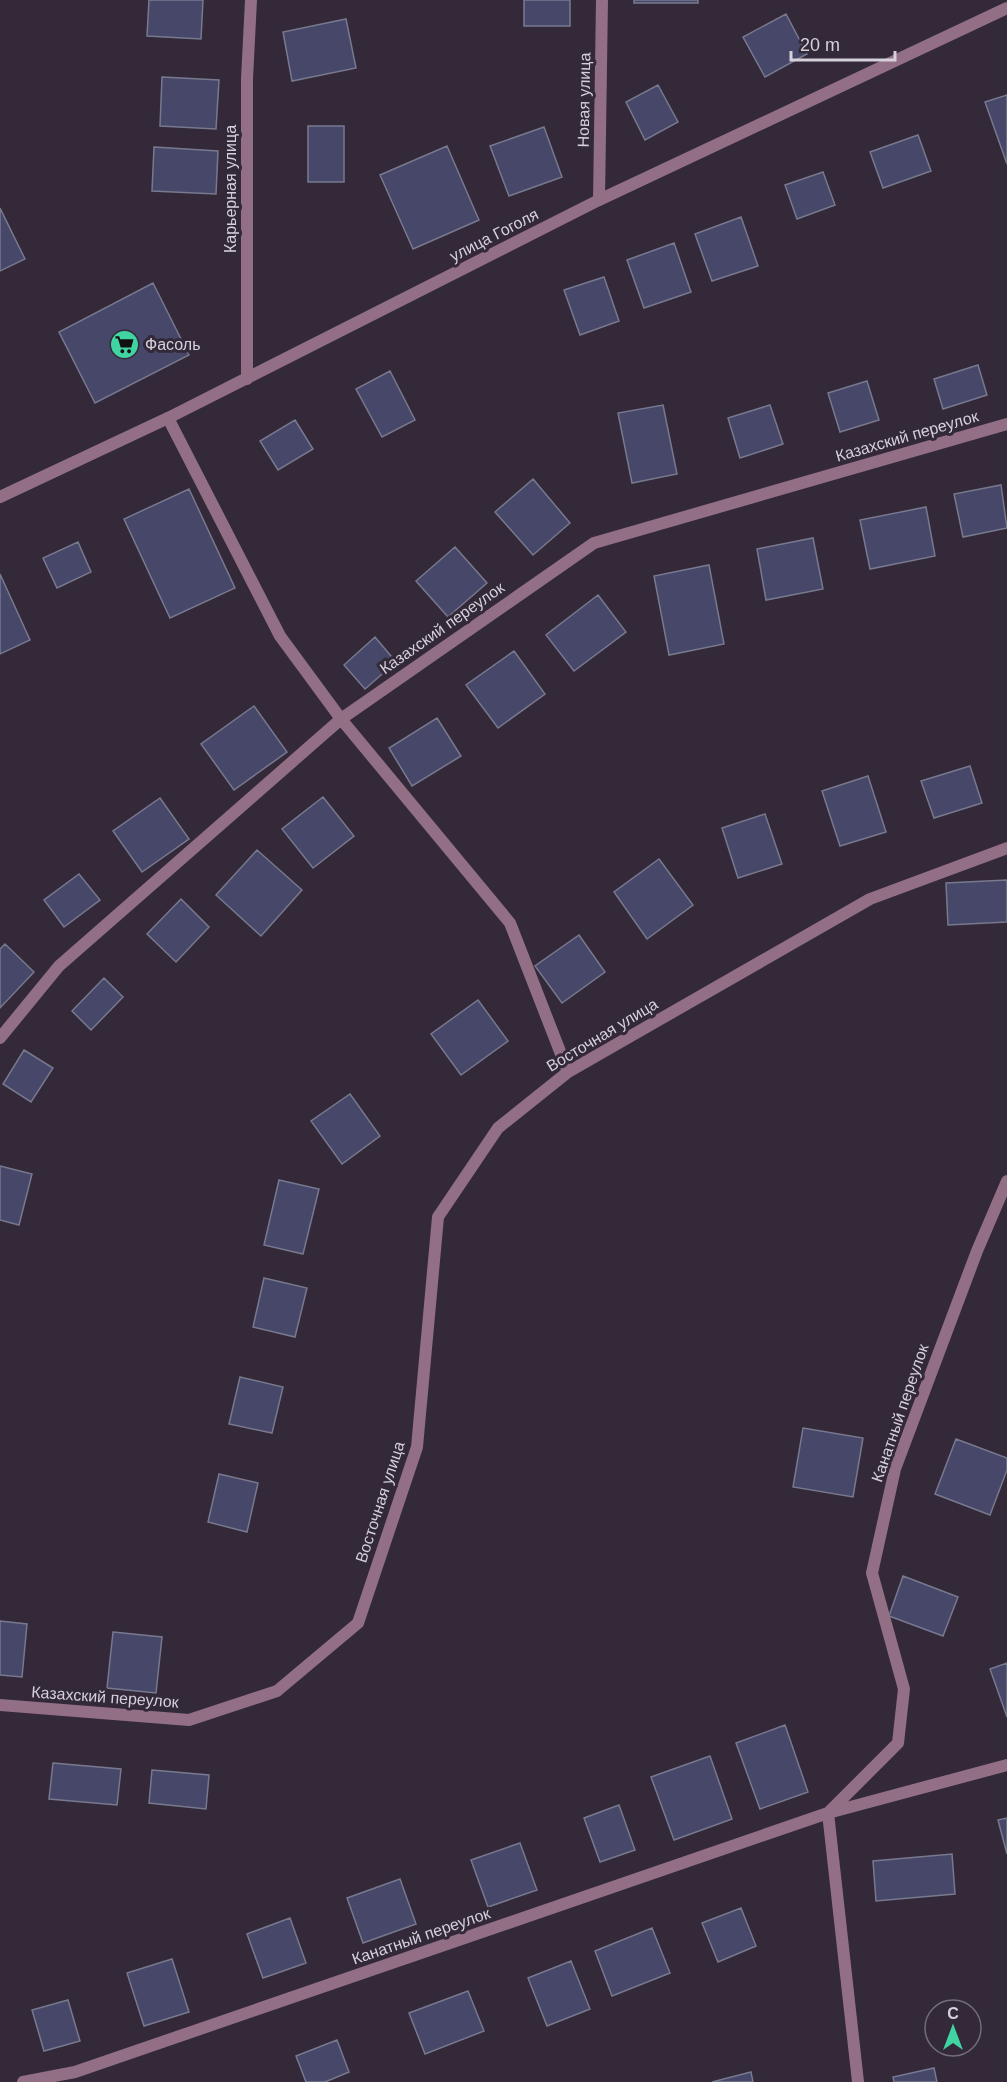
<svg xmlns="http://www.w3.org/2000/svg" width="1007" height="2082" viewBox="0 0 1007 2082" font-family="Arial,sans-serif">
  <style>
    .building { fill: #464769; stroke: #78798e; stroke-width: 1.5 }
    .lines { fill: none; stroke-linecap: round; stroke-linejoin: round }
    .minor { stroke: #926f84; stroke-width: 12 }
    .tertiary { stroke: #926f84; stroke-width: 12 }
    .labels { text-anchor: middle; dominant-baseline: central; stroke-width: 6; stroke-linejoin: round; paint-order: stroke }
    .street-label { font-size: 16px; fill: #d6d0da; stroke: #332939 }
    .poi-label { font-size: 16px; fill: #d6d0da; stroke: #332939; text-anchor: start }
  </style>
  <rect width="100%" height="100%" fill="#332939"/>
  <!-- building -->
  <path class="building" d="M 149,0 L 203,0 L 201,39 L 147,36 Z
    M 524,0 L 570,0 L 570,26 L 524,26 Z
    M 634,0 L 698,0 L 698,3 L 634,3 Z
    M 786,14 L 807,54 L 765,77 L 743,37 Z
    M 346,19 L 356,68 L 292,81 L 283,32 Z
    M 162,77 L 219,80 L 216,129 L 160,126 Z
    M 658,85 L 678,122 L 645,140 L 626,102 Z
    M 1007,95 L 1007,164 L 985,102 Z
    M 308,126 L 344,126 L 344,182 L 308,182 Z
    M 544,127 L 562,177 L 509,196 L 490,146 Z
    M 918,135 L 931,171 L 883,188 L 870,152 Z
    M 447,146 L 479,220 L 413,249 L 380,175 Z
    M 154,147 L 218,151 L 216,194 L 152,191 Z
    M 823,172 L 835,205 L 797,219 L 785,185 Z
    M 0,208 L 25,259 L 0,271 Z
    M 741,217 L 758,266 L 712,281 L 695,234 Z
    M 674,243 L 691,292 L 644,308 L 627,260 Z
    M 604,277 L 619,321 L 580,335 L 564,290 Z
    M 153,283 L 189,355 L 95,403 L 59,332 Z
    M 978,365 L 987,395 L 943,409 L 934,379 Z
    M 390,371 L 415,420 L 382,437 L 356,389 Z
    M 867,381 L 879,420 L 840,432 L 828,393 Z
    M 663,405 L 677,474 L 632,483 L 618,413 Z
    M 770,405 L 783,444 L 740,458 L 728,418 Z
    M 295,420 L 313,449 L 278,470 L 260,441 Z
    M 533,479 L 570,523 L 533,555 L 495,512 Z
    M 1001,485 L 1007,528 L 963,537 L 954,494 Z
    M 189,489 L 235,588 L 170,618 L 124,519 Z
    M 926,507 L 935,556 L 870,569 L 860,520 Z
    M 813,538 L 823,589 L 766,600 L 757,549 Z
    M 78,542 L 91,572 L 57,588 L 43,558 Z
    M 455,547 L 487,583 L 448,617 L 416,581 Z
    M 709,565 L 724,644 L 669,655 L 654,576 Z
    M 0,574 L 30,640 L 0,654 Z
    M 598,595 L 626,632 L 574,671 L 546,635 Z
    M 375,637 L 396,662 L 365,689 L 344,665 Z
    M 514,651 L 545,694 L 498,728 L 466,685 Z
    M 254,706 L 287,752 L 234,790 L 201,744 Z
    M 437,718 L 461,756 L 412,786 L 389,748 Z
    M 970,766 L 982,803 L 934,818 L 921,781 Z
    M 868,776 L 886,832 L 840,846 L 822,791 Z
    M 323,797 L 354,836 L 313,868 L 282,829 Z
    M 160,798 L 189,839 L 142,872 L 113,831 Z
    M 765,814 L 782,864 L 738,878 L 722,828 Z
    M 257,850 L 302,890 L 261,936 L 216,895 Z
    M 659,859 L 693,905 L 647,939 L 614,892 Z
    M 79,874 L 100,900 L 64,927 L 44,900 Z
    M 1007,880 L 1007,922 L 948,925 L 946,883 Z
    M 181,899 L 209,927 L 176,962 L 147,934 Z
    M 579,935 L 605,972 L 562,1003 L 535,966 Z
    M 5,944 L 34,972 L 0,1008 L 0,949 Z
    M 104,978 L 123,997 L 91,1030 L 72,1011 Z
    M 478,1000 L 508,1041 L 461,1075 L 431,1034 Z
    M 24,1050 L 53,1068 L 31,1102 L 3,1084 Z
    M 350,1094 L 380,1136 L 342,1164 L 311,1121 Z
    M 0,1166 L 32,1174 L 19,1225 L 0,1220 Z
    M 279,1180 L 319,1189 L 303,1254 L 264,1245 Z
    M 264,1278 L 307,1288 L 295,1337 L 253,1327 Z
    M 240,1377 L 283,1387 L 272,1433 L 229,1424 Z
    M 803,1428 L 863,1438 L 853,1497 L 793,1487 Z
    M 956,1439 L 1007,1458 L 1007,1470 L 990,1515 L 935,1494 Z
    M 219,1474 L 258,1483 L 247,1532 L 208,1522 Z
    M 903,1576 L 958,1597 L 943,1636 L 889,1616 Z
    M 0,1621 L 27,1624 L 22,1677 L 0,1675 Z
    M 113,1632 L 162,1637 L 156,1693 L 107,1688 Z
    M 1007,1663 L 1007,1717 L 990,1669 Z
    M 785,1725 L 808,1792 L 760,1809 L 736,1743 Z
    M 710,1756 L 732,1819 L 674,1840 L 651,1777 Z
    M 53,1763 L 121,1769 L 117,1805 L 49,1799 Z
    M 152,1770 L 209,1775 L 206,1809 L 149,1803 Z
    M 619,1805 L 635,1850 L 600,1862 L 584,1818 Z
    M 1007,1818 L 1007,1854 L 998,1820 Z
    M 520,1843 L 537,1890 L 488,1907 L 471,1860 Z
    M 952,1854 L 955,1894 L 876,1901 L 873,1861 Z
    M 400,1879 L 416,1924 L 363,1943 L 347,1898 Z
    M 741,1908 L 756,1946 L 718,1962 L 702,1923 Z
    M 290,1918 L 306,1963 L 263,1978 L 247,1934 Z
    M 652,1928 L 670,1973 L 612,1996 L 595,1951 Z
    M 172,1959 L 189,2012 L 144,2026 L 127,1973 Z
    M 571,1961 L 590,2009 L 547,2026 L 528,1978 Z
    M 468,1991 L 484,2031 L 425,2054 L 409,2013 Z
    M 68,2000 L 80,2041 L 44,2051 L 32,2010 Z
    M 337,2040 L 349,2072 L 325,2082 L 306,2082 L 296,2056 Z
    M 934,2068 L 937,2082 L 894,2082 L 893,2077 Z
    M 751,2072 L 753,2082 L 712,2082 Z"/>
  <g class="lines">
    <!-- minor -->
    <path class="minor" d="M 599,200 L 602,0
      M 247,379 L 247,79 L 251,0
      M 168,418 L 280,636 L 341,719 L 510,923 L 568,1072
      M 0,1038 L 59,966 L 341,719 L 594,543 L 1007,424
      M 0,1705 L 189,1720 L 277,1691 L 358,1623 L 417,1447 L 438,1217 L 498,1128 L 568,1072 L 870,899 L 1007,848
      M 23,2082 L 75,2072 L 828,1813 L 1007,1765
      M 858,2082 L 828,1813 L 898,1743 L 904,1689 L 872,1573 L 895,1469 L 977,1251 L 1007,1181"/>
    <!-- tertiary -->
    <path class="tertiary" d="M 0,497 L 168,418 L 599,200 L 1007,8"/>
  </g>
  <!-- icons -->
  <defs>
    <symbol id="supermarket-disc" viewBox="-11 -11 22 22"><circle r="9.5" fill="#3fd4a2" stroke="#332939"/><path d="M-6-5.5h2.5l.6 2H6L4.5 2H-2.5L-4.4-4H-6ZM-1.5 3.2a1.3 1.3 0 1 0 .1 0ZM3 3.2a1.3 1.3 0 1 0 .1 0Z" fill="#111"/></symbol>
  </defs>
  <g fill-rule="evenodd">
    <use href="#supermarket-disc" x="108" y="328" width="33" height="33"/>
  </g>
  <g class="labels">
    <!-- street labels -->
    <g class="street-label">
      <text transform="translate(584 100) rotate(-89)">Новая улица</text>
      <text transform="translate(230 189) rotate(-90)">Карьерная улица</text>
      <text transform="translate(494 235) rotate(-27)">улица Гоголя</text>
      <text transform="translate(907 436) rotate(-16)">Казахский переулок</text>
      <text transform="translate(442 628) rotate(-35)">Казахский переулок</text>
      <text transform="translate(602 1035) rotate(-31)">Восточная улица</text>
      <text transform="translate(900 1413) rotate(-71)">Канатный переулок</text>
      <text transform="translate(380 1502) rotate(-72)">Восточная улица</text>
      <text transform="translate(105 1697) rotate(4)">Казахский переулок</text>
      <text transform="translate(421 1936) rotate(-19)">Канатный переулок</text>
    </g>
    <!-- poi labels -->
    <g class="poi-label">
      <text x="145" y="344">Фасоль</text>
    </g>
  </g>
  <!-- north arrow -->
  <g transform="translate(953 2028)"><circle r="28" fill="#332939" stroke="#746c79" stroke-width="1.5"/>
  <path d="M0-4.5L10 22L0 15L-10 22Z" fill="#3fd4a2"/>
  <text y="-9" font-size="16" font-weight="bold" text-anchor="middle" fill="#d6d0da">С</text>
  </g>
  <!-- scale -->
  <path d="M791 51v9h104v-9" fill="none" stroke="#d6d0da" stroke-width="3"/>
  <text x="800" y="51" font-size="18" fill="#d6d0da" stroke="#332939" stroke-width="4.5" paint-order="stroke">20 m</text>
</svg>
